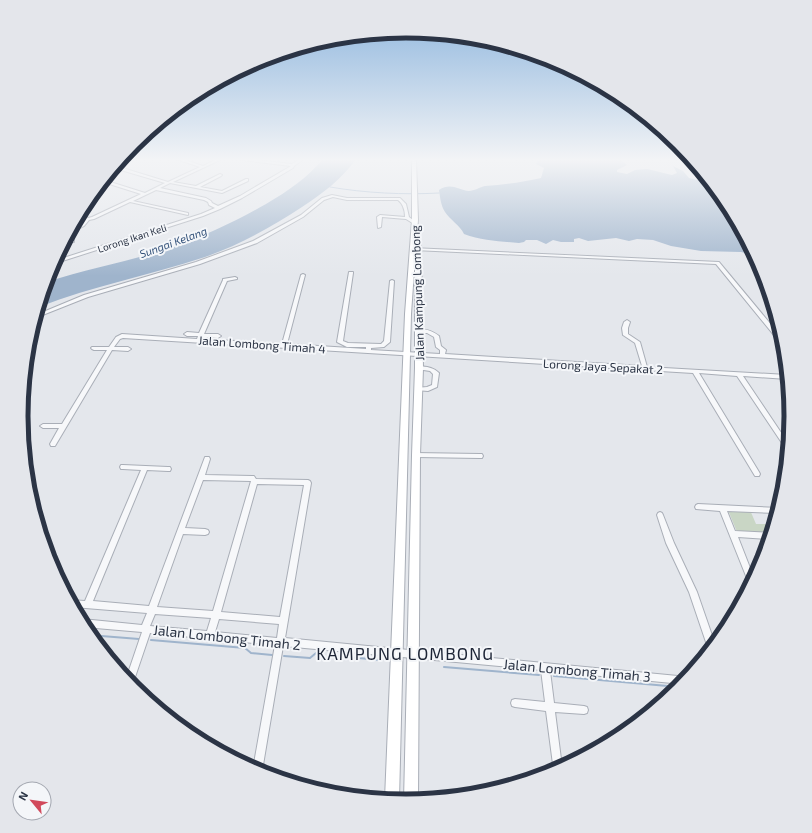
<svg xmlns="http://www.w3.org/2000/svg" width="812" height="833" viewBox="0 0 812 833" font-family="'Exo 2',sans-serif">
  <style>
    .green { fill: #c9d6c5 }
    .water { fill: #9fb4cc }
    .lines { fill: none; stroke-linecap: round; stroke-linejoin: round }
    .stream-far1 { stroke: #9fb4cc; stroke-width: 1 }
    .stream { stroke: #9fb4cc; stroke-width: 2 }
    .street-casing { stroke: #a9aeb7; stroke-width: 2 }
    .secondary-casing { stroke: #a9aeb7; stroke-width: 2 }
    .street { fill: #f7f8fa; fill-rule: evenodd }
    .secondary { fill: #fff; fill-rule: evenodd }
    .labels { text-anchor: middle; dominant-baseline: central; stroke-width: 4; stroke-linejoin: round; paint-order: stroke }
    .far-street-label { font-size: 10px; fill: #2b3445; stroke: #f4f6f9 }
    .far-water-label { font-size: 11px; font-style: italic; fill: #34527a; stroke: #f4f6f9 }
    .street-label { font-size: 12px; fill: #2b3445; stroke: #f4f6f9 }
    .near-street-label { font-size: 14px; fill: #2b3445; stroke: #f4f6f9 }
    .near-quarter-label { font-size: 17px; letter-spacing: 1px; fill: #1d2536; stroke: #f4f6f9 }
    .rim { fill: none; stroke: #2b3445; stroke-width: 5 }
  </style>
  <rect width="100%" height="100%" fill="#e4e7ec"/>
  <!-- green -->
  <path class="green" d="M 728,510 L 750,510 L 756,524 L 774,524 L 771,533 L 737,532 Z"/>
  <!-- water -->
  <path class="water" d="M 323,159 L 356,159 C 342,179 322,194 302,207 C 272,227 239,245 205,257 C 150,275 93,286 39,307 L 47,282 C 89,268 133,261 176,246 C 207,235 238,220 266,204 C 288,191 307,178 323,159 Z
    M 549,159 L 620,159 L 627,165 L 617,170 L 617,172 L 627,174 L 635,170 L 647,169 L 672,175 L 677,173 L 673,166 L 683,171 L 689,178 L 710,183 L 726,203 L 754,255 L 741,252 L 701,251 L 671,246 L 653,240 L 637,239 L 629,241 L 616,238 L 588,241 L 579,238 L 574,239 L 574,242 L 561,242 L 553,240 L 546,244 L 537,240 L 526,240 L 524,242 L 519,243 C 500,241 482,241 464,234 C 460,225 450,220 445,212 C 441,206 440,197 439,190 C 451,182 458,190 469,191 C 474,191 480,187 485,186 C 504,185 522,182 541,178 L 544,168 L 536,164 L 538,161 Z"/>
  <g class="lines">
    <!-- stream-far1 -->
    <path class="stream-far1" d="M 330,187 C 365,193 404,195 439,193"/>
    <!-- stream -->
    <path class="stream" d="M 89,635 L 139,639
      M 151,640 L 245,648 L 251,653 L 272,655
      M 284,656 L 310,658 L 316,653 L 321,654
      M 338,656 L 379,660
      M 444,667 L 539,675
      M 554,676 L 679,687"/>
    <defs>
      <path id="street" d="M 122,159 L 129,160 L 140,159 L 129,162 L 120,161 Z
        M 176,159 L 182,159 L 203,166 L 217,159 L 222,159 L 173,182 L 196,186 L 220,174 L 222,175 L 221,176 L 200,187 L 222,191 L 246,179 L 248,179 L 248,181 L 222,193 L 170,183 L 160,188 L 206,198 L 211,201 L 212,203 L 218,206 L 240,196 L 291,166 L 235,159 L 248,159 L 292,164 L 300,159 L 304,159 L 294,166 L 293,168 L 242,198 L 220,209 L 203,216 L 53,264 L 54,261 L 201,214 L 215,208 L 209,205 L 208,202 L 204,200 L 156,190 L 133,201 L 188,213 L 188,215 L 130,202 L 94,219 L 89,220 L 84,226 L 70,232 C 73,226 81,226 85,219 L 79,216 L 80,214 L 88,218 L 92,217 L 141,194 L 103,182 L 104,180 L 145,193 L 165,183 L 114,168 L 116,166 L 168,182 L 200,167 Z
        M 332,195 L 347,198 L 400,198 L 406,204 L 409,217 L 417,223 L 414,224 L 406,219 L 382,217 L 381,227 L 378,228 L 377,217 L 380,215 L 405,217 C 405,210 403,204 398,200 L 347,200 L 333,197 L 324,200 L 303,217 L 257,243 L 200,264 L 88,297 L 35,318 L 36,315 L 84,295 L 196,262 L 253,241 L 301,215 L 322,198 Z
        M 68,237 L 74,240 L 74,242 L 70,242 L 66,239 Z
        M 412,248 L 719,262 L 783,339 L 784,346 L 782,345 L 716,264 L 414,250 L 412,250 Z
        M 349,272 L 353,272 L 353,273 L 343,341 L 348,343 L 381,344 L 384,341 L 390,281 L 392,280 L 394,281 L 390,342 L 384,347 L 371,348 L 371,350 L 440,354 L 440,350 L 436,347 L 434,337 L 427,333 L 419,333 L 416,331 C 424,327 432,331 439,336 L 441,346 L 446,350 L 445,354 L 642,366 L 635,343 L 623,335 L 622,328 L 624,322 L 627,320 L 630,322 L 628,328 L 628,334 L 640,342 L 647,367 L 787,375 L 787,379 L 743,376 L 788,443 L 788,449 L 786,449 L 737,376 L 699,373 L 759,472 L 760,474 L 759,476 L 755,476 L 693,373 L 123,338 L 120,339 L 114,347 L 128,347 L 131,349 L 128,351 L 112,350 L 55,446 L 51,446 L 50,444 L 59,428 L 43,428 L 40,426 L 43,424 L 62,424 L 107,350 L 94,350 L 92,349 L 91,348 L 92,347 L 109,347 L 116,337 L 122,334 L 197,339 L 198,336 L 187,336 L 184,334 L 187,332 L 199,333 L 223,280 L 223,279 L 235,277 L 237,278 L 237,279 L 227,281 L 204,334 L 218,334 L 221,336 L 218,338 L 203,337 L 202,339 L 282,344 L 301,275 L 303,274 L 305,275 L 287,344 L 366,349 L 366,347 L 347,347 L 337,342 Z
        M 419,366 C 427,367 433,367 439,373 L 437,387 L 428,391 L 416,390 L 415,389 L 416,388 L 427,387 L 432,385 L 433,374 L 430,371 L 417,369 L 416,368 L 417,367 Z
        M 414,453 L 480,454 L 482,454 L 483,456 L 482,458 L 480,458 L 416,457 L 414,457 L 413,455 Z
        M 205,457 L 209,457 L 210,459 L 205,475 L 252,476 L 254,476 L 256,479 L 308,480 L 310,481 L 311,483 L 285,638 L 688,677 L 682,684 L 550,671 L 554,703 L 584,706 L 587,707 L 588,710 L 587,713 L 584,714 L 555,712 L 562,767 L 554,772 L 546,711 L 515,707 L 512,706 L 511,703 L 512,700 L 515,699 L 545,702 L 541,670 L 283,646 L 262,771 L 261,773 L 253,769 L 275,645 L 150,633 L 132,686 L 126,679 L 142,632 L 84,627 L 80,620 L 82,619 L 142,625 L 147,613 L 73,607 L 70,600 L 85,601 L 141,470 L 123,469 L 121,469 L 120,467 L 121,465 L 123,465 L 168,467 L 170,467 L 171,469 L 170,471 L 168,471 L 147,470 L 93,601 L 149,606 ZM 203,480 L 251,481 L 213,611 L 157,607 L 183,534 L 205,535 L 208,534 L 209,532 L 208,530 L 205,529 L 185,528 ZM 257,484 L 304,485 L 280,617 L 221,612 ZM 155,614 L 211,618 L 207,631 L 150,626 ZM 219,619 L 279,624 L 277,638 L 215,632 Z
        M 698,504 L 779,508 L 777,513 L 727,511 L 735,531 L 771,533 L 769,539 L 738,537 L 754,578 L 751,584 L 749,583 L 748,581 L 720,511 L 696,509 L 695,507 L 696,505 Z
        M 660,512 L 662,513 L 663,515 L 674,543 L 697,592 L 715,644 L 709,651 L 689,592 L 666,543 L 657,515 L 658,513 Z"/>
      <path id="secondary" d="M 412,159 L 416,159 L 418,220 L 416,243 L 421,244 L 423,368 L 420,455 L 418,800 L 406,801 L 404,801 L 412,455 L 415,368 L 415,257 L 411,314 L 399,800 L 385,799 L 405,314 L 412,220 Z"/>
    </defs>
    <!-- street casing -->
    <use href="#street" class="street-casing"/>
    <!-- secondary casing -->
    <use href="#secondary" class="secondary-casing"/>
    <!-- street -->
    <use href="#street" class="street"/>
    <!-- secondary -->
    <use href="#secondary" class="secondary"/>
  </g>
  <!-- sky -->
  <linearGradient id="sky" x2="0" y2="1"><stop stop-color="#8bb4dd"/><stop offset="0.58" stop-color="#f3f4f6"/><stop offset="1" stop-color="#f3f4f6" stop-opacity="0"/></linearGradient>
  <rect width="812" height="276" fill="url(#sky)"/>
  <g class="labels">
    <!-- far-street labels -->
    <g class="far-street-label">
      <text transform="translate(132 238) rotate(-18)">Lorong Ikan Keli</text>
    </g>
    <!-- far-water labels -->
    <g class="far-water-label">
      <text transform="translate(173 242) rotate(-20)">Sungai Kelang</text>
    </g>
    <!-- street labels -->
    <g class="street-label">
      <text transform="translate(417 293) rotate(-92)">Jalan Kampung Lombong</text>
      <text transform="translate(262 344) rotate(4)">Jalan Lombong Timah 4</text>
      <text transform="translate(603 366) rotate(3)">Lorong Jaya Sepakat 2</text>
    </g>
    <!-- near-street labels -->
    <g class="near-street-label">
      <text transform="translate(227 637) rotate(6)">Jalan Lombong Timah 2</text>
      <text transform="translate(577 670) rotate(5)">Jalan Lombong Timah 3</text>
    </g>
    <!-- near-quarter labels -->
    <g class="near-quarter-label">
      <text x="405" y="653">KAMPUNG LOMBONG</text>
    </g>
  </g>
  <!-- crop -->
  <path d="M0 0H812V833H0ZM28 416a378 378 0 1 1 756 0a378 378 0 1 1-756 0Z" fill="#e4e6eb" fill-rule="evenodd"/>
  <path class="rim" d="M28 416a378 378 0 1 1 756 0a378 378 0 1 1-756 0Z"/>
  <!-- north arrow -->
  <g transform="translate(32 801) rotate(299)"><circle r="19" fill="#f4f6f9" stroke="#a4a8b1"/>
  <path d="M0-3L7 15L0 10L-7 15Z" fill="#d1495b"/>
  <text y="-6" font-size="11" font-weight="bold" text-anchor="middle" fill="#2b3445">N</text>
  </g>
</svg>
